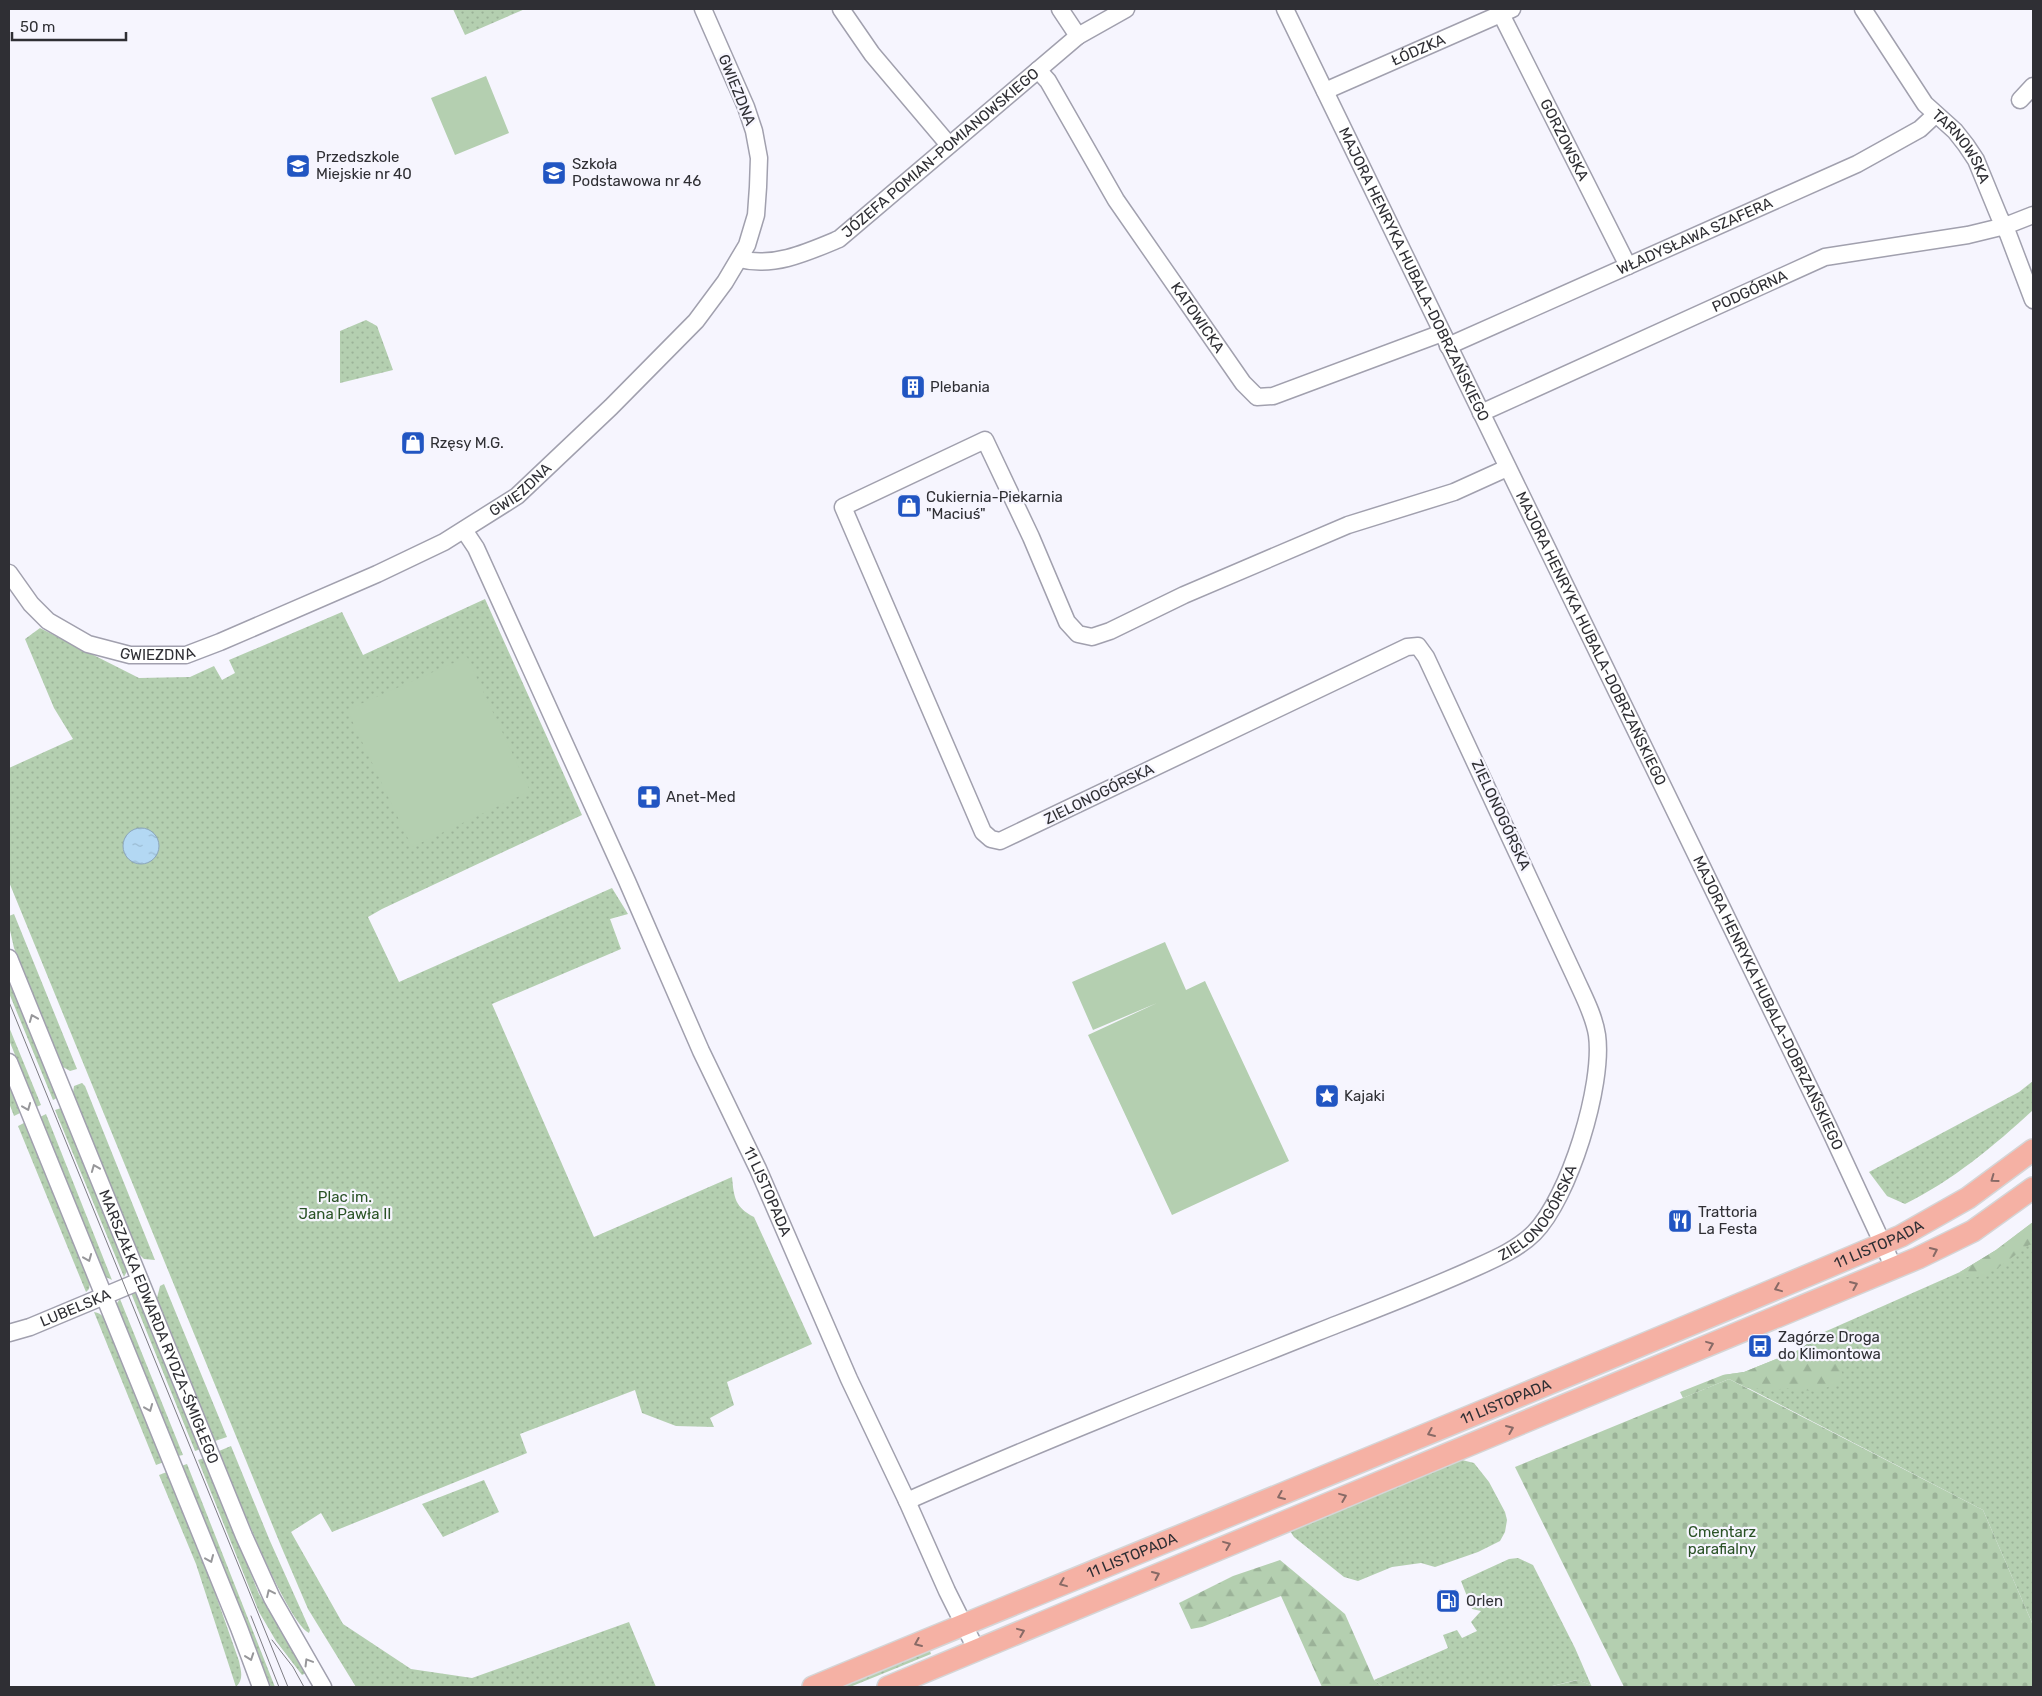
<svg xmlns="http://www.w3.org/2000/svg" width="2042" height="1696" viewBox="0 0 2042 1696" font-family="Rubik,sans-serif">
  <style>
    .grass { fill: url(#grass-dots) }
    .forest { fill: url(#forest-firs) }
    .cemetery { fill: url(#cemetery-stones) }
    .pitch { fill: #b4cfb0 }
    .water { fill: url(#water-ripples); stroke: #8ba5ba }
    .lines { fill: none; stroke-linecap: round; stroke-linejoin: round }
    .minor-casing { stroke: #a1a0ae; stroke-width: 19 }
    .major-casing { stroke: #d5d5d6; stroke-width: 24 }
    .minor { stroke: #fff; stroke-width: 16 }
    .major { stroke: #f5b1a4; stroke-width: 21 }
    .tram { stroke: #7d7c83; stroke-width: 1 }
    .oneway { stroke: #97979a }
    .oneway2 { stroke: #886a66 }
    .labels { text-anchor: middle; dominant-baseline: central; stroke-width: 4.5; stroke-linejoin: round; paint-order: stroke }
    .street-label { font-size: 15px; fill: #2f2f34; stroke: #f6f5fe }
    .poi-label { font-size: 15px; fill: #2f2f34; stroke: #f6f5fe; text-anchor: start }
    .park-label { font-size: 15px; fill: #2a5226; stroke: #f6f5fe }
  </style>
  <defs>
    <pattern id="grass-dots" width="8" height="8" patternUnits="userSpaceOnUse" patternTransform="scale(1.25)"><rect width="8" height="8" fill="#b4cfb0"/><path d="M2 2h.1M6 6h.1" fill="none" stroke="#9bb298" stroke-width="1.8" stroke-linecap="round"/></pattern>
    <pattern id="forest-firs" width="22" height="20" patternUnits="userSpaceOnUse" patternTransform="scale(1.25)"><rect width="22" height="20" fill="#b4cfb0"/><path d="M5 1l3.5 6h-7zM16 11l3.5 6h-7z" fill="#9bb298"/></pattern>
    <pattern id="cemetery-stones" width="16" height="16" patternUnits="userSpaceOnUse" patternTransform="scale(1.25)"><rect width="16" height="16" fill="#b4cfb0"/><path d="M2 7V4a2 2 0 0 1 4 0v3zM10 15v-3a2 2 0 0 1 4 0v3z" fill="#9bb298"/></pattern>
    <pattern id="water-ripples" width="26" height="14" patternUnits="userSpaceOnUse" patternTransform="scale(1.25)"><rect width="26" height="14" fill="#b3d8f3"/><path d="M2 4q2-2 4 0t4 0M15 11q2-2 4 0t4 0" fill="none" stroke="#9abad1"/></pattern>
  </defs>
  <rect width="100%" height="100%" fill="#f6f5fe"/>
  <!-- grass -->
  <path class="grass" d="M 453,9 L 525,9 L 465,35 Z
    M 366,320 L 377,326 L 393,370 L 340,383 L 340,331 Z
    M 485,599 L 582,815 L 382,909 L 368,917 L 399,982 L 612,888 L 628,914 L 610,919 L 621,949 L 492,1004 L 593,1235 L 594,1237 L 732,1177 C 734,1198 735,1207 754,1217 L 812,1344 L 727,1382 L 734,1405 L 710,1418 L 714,1427 L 676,1426 L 642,1413 L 635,1390 L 520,1434 L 527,1453 L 332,1532 L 321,1513 L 291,1532 L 343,1624 L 411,1669 L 472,1678 L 629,1622 L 656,1687 L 356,1687 L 308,1609 L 281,1546 L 9,882 L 9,768 L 73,739 L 54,708 L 25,639 L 40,628 L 139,678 L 190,677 L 214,666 L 222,680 L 235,673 L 229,660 L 342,612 L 363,655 Z
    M 14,914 L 77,1069 L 70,1071 L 63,1067 L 14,948 L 9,926 L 9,916 Z
    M 9,979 L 57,1098 L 53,1100 L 9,993 Z
    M 9,1027 L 41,1105 L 36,1107 L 9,1040 Z
    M 2033,1081 L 2033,1110 C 1994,1146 1952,1181 1905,1204 L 1887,1196 L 1869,1172 L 2019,1092 Z
    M 82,1083 L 85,1086 L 155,1260 L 144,1259 L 138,1253 L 73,1093 L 74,1086 Z
    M 9,1084 L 20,1113 L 14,1116 L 9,1103 Z
    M 61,1108 L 127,1271 L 124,1277 L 55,1110 Z
    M 46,1114 L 112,1280 L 104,1276 L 40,1117 Z
    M 24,1123 L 90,1283 L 89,1289 L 86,1292 L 18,1126 Z
    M 2033,1222 L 2033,1625 L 1983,1510 L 1723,1375 L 1744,1372 L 1799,1350 L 1822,1333 L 1960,1272 L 1996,1250 Z
    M 164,1284 L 227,1437 L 215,1441 L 157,1298 L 160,1286 Z
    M 131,1293 L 135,1293 L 139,1298 L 201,1449 L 195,1451 Z
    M 120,1299 L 183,1455 L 178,1456 L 117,1308 L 117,1303 Z
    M 94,1312 C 103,1313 105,1320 108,1327 L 164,1462 L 156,1465 Z
    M 231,1446 L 270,1541 L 310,1630 L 309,1633 C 285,1620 232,1482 219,1451 Z
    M 204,1458 L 259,1594 L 304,1667 L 306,1673 L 302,1675 L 276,1641 L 259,1612 L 198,1460 Z
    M 1458,1459 L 1474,1463 L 1489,1482 L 1505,1512 L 1507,1520 L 1505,1532 L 1500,1541 L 1478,1552 L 1435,1567 L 1421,1563 L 1392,1567 L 1358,1581 L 1344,1577 L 1294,1537 L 1290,1531 Z
    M 187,1464 L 275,1687 L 271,1687 L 181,1466 Z
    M 167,1472 L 206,1567 L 239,1661 C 241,1671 244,1679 236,1687 L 196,1564 L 159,1475 Z
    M 484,1480 L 499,1512 L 443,1537 L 422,1504 Z
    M 1518,1558 L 1533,1565 L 1575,1648 L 1591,1685 L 1577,1680 L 1548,1687 L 1383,1687 L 1374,1680 L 1448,1648 L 1443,1635 L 1457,1630 L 1462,1638 L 1477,1631 L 1471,1622 L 1481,1611 L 1472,1609 L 1461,1581 L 1509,1559 Z
    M 929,1648 L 931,1654 L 850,1687 L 833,1687 Z"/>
  <!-- forest -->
  <path class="forest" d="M 2033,1222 L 2033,1244 L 2029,1245 L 1999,1267 L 1977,1277 L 1964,1277 L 1960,1272 L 1996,1250 Z
    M 1822,1333 L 1845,1379 L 1817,1392 L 1791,1388 L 1764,1391 L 1751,1386 L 1747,1388 L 1729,1379 L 1683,1398 L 1680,1392 L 1723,1375 L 1744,1372 L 1799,1350 Z
    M 1280,1560 L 1345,1614 L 1374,1680 L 1383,1687 L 1322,1687 L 1281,1596 L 1202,1627 L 1191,1629 L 1179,1603 L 1233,1576 Z
    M 1578,1680 L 1591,1685 L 1592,1687 L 1548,1687 Z"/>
  <!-- cemetery -->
  <path class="cemetery" d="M 1729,1379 L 1983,1510 L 2033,1625 L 2033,1687 L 1624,1687 L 1515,1467 Z"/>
  <!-- pitch -->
  <path class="pitch" d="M 486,76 L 509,133 L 455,155 L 431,98 Z
    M 467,657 L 530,791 L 412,847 L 347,710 Z
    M 1165,942 L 1186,990 L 1205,981 L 1289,1161 L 1172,1215 L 1088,1035 L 1157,1003 L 1093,1030 L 1072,982 Z"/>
  <!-- water -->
  <path class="water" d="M123 846a18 18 0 1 1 36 0a18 18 0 1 1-36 0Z"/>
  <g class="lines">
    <defs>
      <g id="minor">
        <path d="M 841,9 L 872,54 L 949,145"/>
        <path d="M 1060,9 L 1078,36"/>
        <path id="s1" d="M 1285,9 L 1828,1126 L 1894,1268"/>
        <path id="s2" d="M 1863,9 L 1925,104 L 1955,131 L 1966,145 L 1976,160 L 1999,216 L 2008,234 L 2033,300"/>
        <path id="s3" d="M 1501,14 L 1628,266"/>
        <path id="s4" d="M 1038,70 L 1048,81 L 1116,200 L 1243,383 L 1257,397 L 1273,396 L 1442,333"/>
        <path id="s5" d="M 1325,91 L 1512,9"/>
        <path d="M 2020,100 L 2033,86"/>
        <path id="s6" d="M 740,259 C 773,268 808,252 839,239 L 1078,36 L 1126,9"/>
        <path id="s7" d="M 1448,346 L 1857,164 L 1920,129 L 1935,115"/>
        <path id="s8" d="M 1481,413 L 1825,257 L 1968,235 L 2005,226 L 2033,215"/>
        <path id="s9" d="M 464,530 L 476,548 L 627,881 L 701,1051 L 758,1169 L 849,1379 L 907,1501 L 947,1591 L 977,1651"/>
        <path id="s10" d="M 9,573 L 31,604 L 48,621 L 88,644 L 130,655 L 186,655 L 220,642 L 377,574 L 444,542 L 517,496 L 611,407 L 696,321 L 725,282 L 747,245 L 756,215 L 758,187 L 759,158 L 754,131 L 746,107 L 703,9"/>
        <path id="s11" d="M 9,958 L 244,1536 L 272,1598 L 323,1687"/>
        <path d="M 9,1062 L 239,1628 L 261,1687"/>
        <path id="s12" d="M 9,1333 L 30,1327 L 140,1281"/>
        <path id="s13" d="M 907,1501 C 1049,1438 1194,1381 1338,1324 C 1382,1307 1425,1290 1468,1271 C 1490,1261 1516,1251 1534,1233 C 1569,1198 1604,1085 1597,1035 C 1594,1015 1583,995 1575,977 L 1426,657 L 1418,646 L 1407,647 L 1000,841 L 991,839 L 983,832 L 843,507 L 985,440 L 1031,537 L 1067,622 L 1078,634 L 1092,637 L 1110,631 L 1184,595 L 1348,525 L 1454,492 L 1507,468"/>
      </g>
      <g id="major">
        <path id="s14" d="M 813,1687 C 1175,1537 1540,1390 1901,1236 L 1968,1198 L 2033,1150"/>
        <path d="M 888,1687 L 1918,1258 L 1973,1231 L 2033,1188"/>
      </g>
    </defs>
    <!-- minor casing -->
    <use href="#minor" class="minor-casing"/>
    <!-- major casing -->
    <use href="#major" class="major-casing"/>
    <!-- minor -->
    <use href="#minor" class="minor"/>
    <!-- major -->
    <use href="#major" class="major"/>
    <!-- tram -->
    <path class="tram" d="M 9,1002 L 288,1687
      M 251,1616 L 279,1687
      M 272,1640 L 293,1667 L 304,1687"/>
  </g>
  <!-- one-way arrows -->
  <defs><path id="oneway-chevron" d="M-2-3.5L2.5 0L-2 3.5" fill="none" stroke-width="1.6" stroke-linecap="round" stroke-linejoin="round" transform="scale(1.25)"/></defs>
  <g class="oneway">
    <use href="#oneway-chevron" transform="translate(33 1018) rotate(-112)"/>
    <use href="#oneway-chevron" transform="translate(27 1107) rotate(68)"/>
    <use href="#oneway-chevron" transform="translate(95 1168) rotate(-112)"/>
    <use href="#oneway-chevron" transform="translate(88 1258) rotate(68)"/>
    <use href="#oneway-chevron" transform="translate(149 1408) rotate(68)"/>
    <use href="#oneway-chevron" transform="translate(210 1559) rotate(67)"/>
    <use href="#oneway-chevron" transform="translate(270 1593) rotate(-115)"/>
    <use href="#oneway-chevron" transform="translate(250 1657) rotate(70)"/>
    <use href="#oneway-chevron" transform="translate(308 1662) rotate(-121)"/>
  </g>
  <g class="oneway2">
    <use href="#oneway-chevron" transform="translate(1994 1179) rotate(144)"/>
    <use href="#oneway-chevron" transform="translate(1934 1251) rotate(-25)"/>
    <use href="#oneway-chevron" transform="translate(1854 1285) rotate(-23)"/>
    <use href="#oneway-chevron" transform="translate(1778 1288) rotate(158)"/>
    <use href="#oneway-chevron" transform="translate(1710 1345) rotate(-22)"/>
    <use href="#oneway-chevron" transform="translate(1510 1429) rotate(-23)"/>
    <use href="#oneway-chevron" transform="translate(1431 1433) rotate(157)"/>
    <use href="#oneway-chevron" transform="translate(1281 1496) rotate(157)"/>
    <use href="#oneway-chevron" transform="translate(1343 1497) rotate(-22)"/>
    <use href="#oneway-chevron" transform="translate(1227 1545) rotate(-22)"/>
    <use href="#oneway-chevron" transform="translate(1156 1575) rotate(-24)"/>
    <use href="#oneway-chevron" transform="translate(1063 1583) rotate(158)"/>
    <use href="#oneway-chevron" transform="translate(1021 1632) rotate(-22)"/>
    <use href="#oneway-chevron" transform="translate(918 1643) rotate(157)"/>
  </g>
  <!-- icons -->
  <defs>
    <symbol id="school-square" viewBox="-11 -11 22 22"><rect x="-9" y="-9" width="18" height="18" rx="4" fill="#2155c2" stroke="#f6f5fe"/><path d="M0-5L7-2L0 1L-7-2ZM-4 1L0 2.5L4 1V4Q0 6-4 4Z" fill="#fff"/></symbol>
    <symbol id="building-square" viewBox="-11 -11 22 22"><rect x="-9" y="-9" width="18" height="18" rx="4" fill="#2155c2" stroke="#f6f5fe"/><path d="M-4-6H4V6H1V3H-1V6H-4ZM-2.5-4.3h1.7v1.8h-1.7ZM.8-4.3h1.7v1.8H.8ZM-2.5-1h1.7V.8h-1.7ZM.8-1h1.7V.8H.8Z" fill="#fff"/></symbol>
    <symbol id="shop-square" viewBox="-11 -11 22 22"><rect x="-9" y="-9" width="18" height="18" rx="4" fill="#2155c2" stroke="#f6f5fe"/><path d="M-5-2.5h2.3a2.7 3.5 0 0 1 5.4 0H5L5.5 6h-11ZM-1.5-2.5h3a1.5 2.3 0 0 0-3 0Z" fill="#fff"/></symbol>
    <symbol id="pharmacy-square" viewBox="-11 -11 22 22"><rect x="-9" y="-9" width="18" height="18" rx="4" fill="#2155c2" stroke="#f6f5fe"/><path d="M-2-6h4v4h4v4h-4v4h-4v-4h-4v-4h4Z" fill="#fff"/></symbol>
    <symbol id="sight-square" viewBox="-11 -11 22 22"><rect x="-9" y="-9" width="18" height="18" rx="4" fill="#2155c2" stroke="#f6f5fe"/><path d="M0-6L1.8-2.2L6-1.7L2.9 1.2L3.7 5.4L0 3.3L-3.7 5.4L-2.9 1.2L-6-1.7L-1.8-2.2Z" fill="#fff"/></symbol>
    <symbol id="restaurant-square" viewBox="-11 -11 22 22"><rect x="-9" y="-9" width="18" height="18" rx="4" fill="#2155c2" stroke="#f6f5fe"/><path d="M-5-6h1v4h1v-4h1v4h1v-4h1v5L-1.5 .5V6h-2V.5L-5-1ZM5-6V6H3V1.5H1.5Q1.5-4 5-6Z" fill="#fff"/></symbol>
    <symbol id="bus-square" viewBox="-11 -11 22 22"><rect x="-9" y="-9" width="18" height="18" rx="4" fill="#2155c2" stroke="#f6f5fe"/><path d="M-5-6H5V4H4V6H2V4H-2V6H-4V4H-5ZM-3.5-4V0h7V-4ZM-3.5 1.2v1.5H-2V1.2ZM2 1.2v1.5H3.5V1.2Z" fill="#fff"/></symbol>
    <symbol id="fuel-square" viewBox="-11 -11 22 22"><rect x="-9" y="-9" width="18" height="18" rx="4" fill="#2155c2" stroke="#f6f5fe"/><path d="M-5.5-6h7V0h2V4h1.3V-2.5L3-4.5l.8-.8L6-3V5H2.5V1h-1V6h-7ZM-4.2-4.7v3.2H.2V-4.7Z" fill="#fff"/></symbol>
  </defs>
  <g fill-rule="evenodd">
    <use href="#school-square" x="284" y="152" width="28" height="28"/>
    <use href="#school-square" x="540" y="159" width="28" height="28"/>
    <use href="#building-square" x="899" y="373" width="28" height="28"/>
    <use href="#shop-square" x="399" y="429" width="28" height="28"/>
    <use href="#shop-square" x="895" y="492" width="28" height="28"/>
    <use href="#pharmacy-square" x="635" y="783" width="28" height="28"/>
    <use href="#sight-square" x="1313" y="1082" width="28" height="28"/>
    <use href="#restaurant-square" x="1666" y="1207" width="28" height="28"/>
    <use href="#bus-square" x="1746" y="1332" width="28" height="28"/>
    <use href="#fuel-square" x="1434" y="1587" width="28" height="28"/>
  </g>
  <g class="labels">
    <!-- street labels -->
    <g class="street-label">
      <text stroke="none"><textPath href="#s5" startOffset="102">ŁÓDZKA</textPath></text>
      <text transform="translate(737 90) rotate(68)">GWIEZDNA</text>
      <text stroke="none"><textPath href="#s3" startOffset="141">GORZOWSKA</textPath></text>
      <text stroke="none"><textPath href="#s2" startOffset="170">TARNOWSKA</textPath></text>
      <text stroke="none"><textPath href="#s6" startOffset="236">JÓZEFA POMIAN-POMIANOWSKIEGO</textPath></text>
      <text stroke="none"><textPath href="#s7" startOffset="270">WŁADYSŁAWA SZAFERA</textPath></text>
      <text stroke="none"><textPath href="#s1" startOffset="295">MAJORA HENRYKA HUBALA-DOBRZAŃSKIEGO</textPath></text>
      <text stroke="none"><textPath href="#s8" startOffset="295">PODGÓRNA</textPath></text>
      <text stroke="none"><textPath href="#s4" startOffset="295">KATOWICKA</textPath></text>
      <text stroke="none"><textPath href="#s10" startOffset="582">GWIEZDNA</textPath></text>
      <text stroke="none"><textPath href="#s1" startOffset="700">MAJORA HENRYKA HUBALA-DOBRZAŃSKIEGO</textPath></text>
      <text stroke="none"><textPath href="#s10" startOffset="179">GWIEZDNA</textPath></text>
      <text transform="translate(1099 794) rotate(-26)">ZIELONOGÓRSKA</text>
      <text transform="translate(1501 815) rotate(65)">ZIELONOGÓRSKA</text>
      <text stroke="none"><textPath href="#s1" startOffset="1105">MAJORA HENRYKA HUBALA-DOBRZAŃSKIEGO</textPath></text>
      <text stroke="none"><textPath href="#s9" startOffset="728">11 LISTOPADA</textPath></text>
      <text stroke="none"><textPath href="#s13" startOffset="701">ZIELONOGÓRSKA</textPath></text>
      <text stroke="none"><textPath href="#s14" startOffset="1154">11 LISTOPADA</textPath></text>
      <text stroke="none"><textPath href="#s12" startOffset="71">LUBELSKA</textPath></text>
      <text stroke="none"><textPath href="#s11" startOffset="398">MARSZAŁKA EDWARDA RYDZA-ŚMIGŁEGO</textPath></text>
      <text stroke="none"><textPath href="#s14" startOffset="749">11 LISTOPADA</textPath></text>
      <text stroke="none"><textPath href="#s14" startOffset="345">11 LISTOPADA</textPath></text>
    </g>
    <!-- poi labels -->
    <g class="poi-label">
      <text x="316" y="157">Przedszkole<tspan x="316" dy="17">Miejskie nr 40</tspan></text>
      <text x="572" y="164">Szkoła<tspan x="572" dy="17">Podstawowa nr 46</tspan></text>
      <text x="930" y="387">Plebania</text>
      <text x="430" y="443">Rzęsy M.G.</text>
      <text x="926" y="497">Cukiernia-Piekarnia<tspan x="926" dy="17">"Maciuś"</tspan></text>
      <text x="666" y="797">Anet-Med</text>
      <text x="1344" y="1096">Kajaki</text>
      <text x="1698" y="1212">Trattoria<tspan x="1698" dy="17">La Festa</tspan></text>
      <text x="1778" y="1337">Zagórze Droga<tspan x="1778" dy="17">do Klimontowa</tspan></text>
      <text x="1466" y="1601">Orlen</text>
    </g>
    <!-- park labels -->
    <g class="park-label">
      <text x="345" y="1197">Plac im.<tspan x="345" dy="17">Jana Pawła II</tspan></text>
      <text x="1722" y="1532">Cmentarz<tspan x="1722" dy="17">parafialny</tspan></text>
    </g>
  </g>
  <!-- border -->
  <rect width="2042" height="1696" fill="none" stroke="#2f2f34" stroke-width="20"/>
  <!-- scale -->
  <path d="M12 32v8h114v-8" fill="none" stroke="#2f2f34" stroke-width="2.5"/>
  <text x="20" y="32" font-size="15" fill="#2f2f34" stroke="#f6f5fe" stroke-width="4" paint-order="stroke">50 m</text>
</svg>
